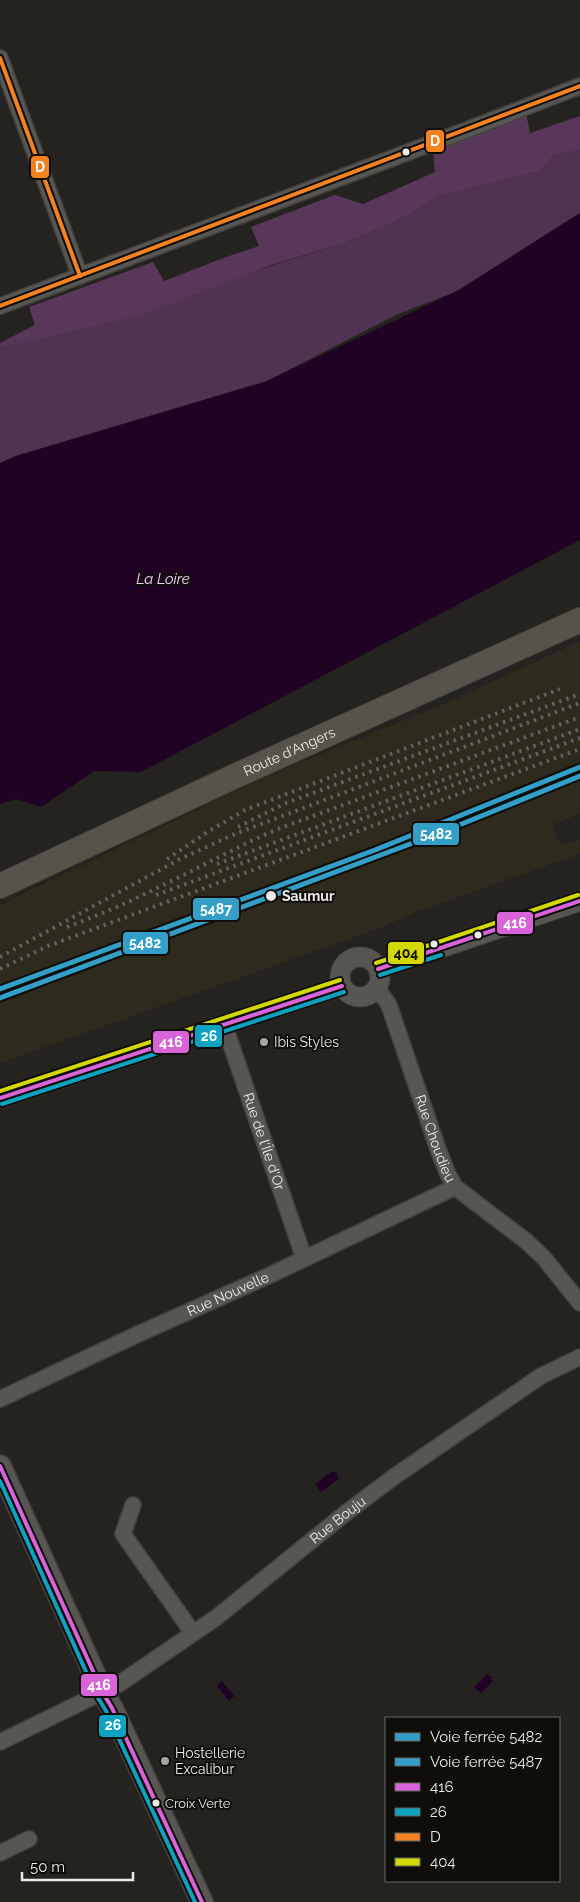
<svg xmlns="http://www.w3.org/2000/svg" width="580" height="1902" viewBox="0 0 580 1902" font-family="Raleway,sans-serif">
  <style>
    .built { fill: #2e2a1e }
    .green { fill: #4f3350 }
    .forest { fill: #59375b }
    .water { fill: #200324 }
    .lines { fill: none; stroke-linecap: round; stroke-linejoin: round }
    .minor-casing { stroke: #42413e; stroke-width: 18 }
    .tertiary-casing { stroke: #42413e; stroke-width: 21 }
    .secondary-casing { stroke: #42413e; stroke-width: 24 }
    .primary-casing { stroke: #42413e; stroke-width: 26 }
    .minor { stroke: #585653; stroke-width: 15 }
    .tertiary { stroke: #585653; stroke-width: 19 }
    .secondary { stroke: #585653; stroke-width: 21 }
    .primary { stroke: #565349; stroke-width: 24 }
    .rail { stroke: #62615f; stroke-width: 4; stroke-dasharray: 2.5 5; stroke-linecap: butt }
    .bus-1-casing { stroke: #0f0e0b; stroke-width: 8 }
    .bus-2-casing { stroke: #0f0e0b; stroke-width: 8 }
    .bus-3-casing { stroke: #0f0e0b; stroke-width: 8 }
    .bus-4-casing { stroke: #0f0e0b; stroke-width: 8 }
    .bus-1 { stroke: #d963d8; stroke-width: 4 }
    .bus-2 { stroke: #0da3c0; stroke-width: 4 }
    .bus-3 { stroke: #f48221; stroke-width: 4 }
    .bus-4 { stroke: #d3d800; stroke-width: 4 }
    .rail-1-casing { stroke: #0f0e0b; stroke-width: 9 }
    .rail-2-casing { stroke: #0f0e0b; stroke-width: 9 }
    .rail-1 { stroke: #339ec7; stroke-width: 5 }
    .rail-2 { stroke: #339ec7; stroke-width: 5 }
    .bus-dot { fill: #ebeae5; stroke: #0f0e0b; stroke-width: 2 }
    .poi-dot { fill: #a6a4a0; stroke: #0f0e0b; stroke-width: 2 }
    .labels { text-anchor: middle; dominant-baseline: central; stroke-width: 4; stroke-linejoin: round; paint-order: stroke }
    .bus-label { font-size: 13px; fill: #ebeae5; stroke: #0f0e0b; text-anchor: start }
    .street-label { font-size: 14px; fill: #ebeae5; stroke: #0f0e0b }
    .stop-label { font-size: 14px; font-weight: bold; fill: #ebeae5; stroke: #0f0e0b; text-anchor: start }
    .poi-label { font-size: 14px; fill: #ebeae5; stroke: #0f0e0b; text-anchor: start }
    .water-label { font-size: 15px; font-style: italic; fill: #f8d2fb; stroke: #0f0e0b }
    .line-badge { stroke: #0f0e0b; stroke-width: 2 }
    .badge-label { font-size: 14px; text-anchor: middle; font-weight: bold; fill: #fff }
    .pale-badge-label { font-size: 14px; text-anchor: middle; font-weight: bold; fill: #111 }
  </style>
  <rect width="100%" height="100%" fill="#252320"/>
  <!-- built -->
  <path class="built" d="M 580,641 L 580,814 L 552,825 L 561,846 L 580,839 L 580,854 L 419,911 L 380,928 L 0,1063 L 0,905 L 260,779 L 449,702 Z"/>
  <!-- green -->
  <path class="green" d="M 580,150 L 580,213 L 457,291 L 396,315 L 267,381 L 16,456 L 0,463 L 0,348 L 40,338 L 347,242 L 397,221 L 438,197 L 540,171 L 553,156 Z"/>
  <!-- forest -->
  <path class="forest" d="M 526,113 L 530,133 L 580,116 L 580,150 L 553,156 L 540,171 L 438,197 L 397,221 L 347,242 L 268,266 L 142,315 L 0,348 L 0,343 L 35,325 L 29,307 L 153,262 L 164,281 L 226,257 L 259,246 L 251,227 L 335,195 L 363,204 L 435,172 L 433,152 Z"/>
  <!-- water -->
  <path class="water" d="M 580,213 L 580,540 L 141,772 L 94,771 L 41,807 L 16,799 L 0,804 L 0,463 L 16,456 L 267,381 L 457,291 Z
    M 332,1471 L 337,1473 L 338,1479 L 321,1492 L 315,1484 Z
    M 487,1674 L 493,1678 L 491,1679 L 493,1681 L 481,1693 L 474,1687 Z
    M 222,1681 L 234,1696 L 229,1701 L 217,1686 Z"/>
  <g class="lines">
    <defs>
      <g id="minor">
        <path d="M 0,58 L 80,276"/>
        <path d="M 0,306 L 459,133 L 580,86"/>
        <path id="s1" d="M 377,988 L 389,1005 L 438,1149 L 447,1172 L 455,1187 L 526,1241 L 544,1258 L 580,1303"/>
        <path id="s2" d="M 224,1024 L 304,1258"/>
        <path id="s3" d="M 0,1399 L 136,1335 L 268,1276 L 455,1187"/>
        <path d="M 133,1505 L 123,1534 L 193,1633"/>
        <path id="s4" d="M 0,1742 L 119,1684 L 217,1617 L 347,1512 L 395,1476 L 541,1376 L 580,1357"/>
        <path d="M 0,1853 L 29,1839"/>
      </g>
      <path id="tertiary" d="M340 977a20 20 0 1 1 40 0a20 20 0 1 1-40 0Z
        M 378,969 L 580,901
        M 0,1098 L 342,986"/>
      <path id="secondary" d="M 0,1466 L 103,1693 L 112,1708 L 202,1902"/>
      <g id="primary">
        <path id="s5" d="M 0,886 L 233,777 L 580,620"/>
      </g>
    </defs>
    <!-- minor casing -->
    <use href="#minor" class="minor-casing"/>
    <!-- tertiary casing -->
    <use href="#tertiary" class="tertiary-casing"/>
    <!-- secondary casing -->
    <use href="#secondary" class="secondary-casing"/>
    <!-- primary casing -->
    <use href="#primary" class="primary-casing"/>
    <!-- minor -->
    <use href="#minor" class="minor"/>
    <!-- tertiary -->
    <use href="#tertiary" class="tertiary"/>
    <!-- secondary -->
    <use href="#secondary" class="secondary"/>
    <!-- primary -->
    <use href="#primary" class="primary"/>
    <!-- rail -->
    <path class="rail" d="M 238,827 L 286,803 L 580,694
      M 167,859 L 209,831 L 245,810 L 560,689
      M 217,864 L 580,729
      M 156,895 L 580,738
      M 67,927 C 99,915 130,902 161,886 C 201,867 238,846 278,829 L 580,717
      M 0,957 L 178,860 L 235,834 L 580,703
      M 0,969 L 48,946 L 580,749"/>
    <defs>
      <path id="bus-1" d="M 378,969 L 580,901
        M 0,1098 L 342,986
        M 0,1466 L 103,1693 L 112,1708 L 202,1902"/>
      <path id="bus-2" d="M 380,975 L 441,955
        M 2,1104 L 344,992
        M 0,1481 L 97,1696 L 106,1711 L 195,1902"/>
      <path id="bus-3" d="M 0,58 L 80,276
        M 0,306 L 580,86"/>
      <path id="bus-4" d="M 376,963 L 578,895
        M 0,1091 L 340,980"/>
    </defs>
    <!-- bus-1 casing -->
    <use href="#bus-1" class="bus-1-casing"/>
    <!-- bus-2 casing -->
    <use href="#bus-2" class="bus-2-casing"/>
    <!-- bus-3 casing -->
    <use href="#bus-3" class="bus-3-casing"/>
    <!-- bus-4 casing -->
    <use href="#bus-4" class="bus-4-casing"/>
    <!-- bus-1 -->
    <use href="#bus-1" class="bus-1"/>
    <!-- bus-2 -->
    <use href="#bus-2" class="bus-2"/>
    <!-- bus-3 -->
    <use href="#bus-3" class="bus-3"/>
    <!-- bus-4 -->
    <use href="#bus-4" class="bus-4"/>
    <defs>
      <path id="rail-1" d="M 0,998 L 442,832 L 580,776"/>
      <path id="rail-2" d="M 0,989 L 375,850 L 580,767"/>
    </defs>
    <!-- rail-1 casing -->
    <use href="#rail-1" class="rail-1-casing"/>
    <!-- rail-2 casing -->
    <use href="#rail-2" class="rail-2-casing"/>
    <!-- rail-1 -->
    <use href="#rail-1" class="rail-1"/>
    <!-- rail-2 -->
    <use href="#rail-2" class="rail-2"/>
  </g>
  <!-- markers -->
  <g class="bus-dot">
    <circle cx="406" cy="152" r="4.5"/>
    <circle cx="271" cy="896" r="6"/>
    <circle cx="478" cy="935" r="4.5"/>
    <circle cx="434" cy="944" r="4.5"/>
    <circle cx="156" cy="1803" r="4.5"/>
  </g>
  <g class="poi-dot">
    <circle cx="264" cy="1042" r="5"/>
    <circle cx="165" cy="1761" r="5"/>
  </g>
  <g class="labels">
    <!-- bus labels -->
    <g class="bus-label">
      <text x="165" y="1803">Croix Verte</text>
    </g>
    <!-- street labels -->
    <g class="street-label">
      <text stroke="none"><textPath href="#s5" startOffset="319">Route d'Angers</textPath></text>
      <text stroke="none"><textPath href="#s1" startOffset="162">Rue Choudieu</textPath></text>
      <text stroke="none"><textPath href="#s2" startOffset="124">Rue de l'Île d'Or</textPath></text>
      <text stroke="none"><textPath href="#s3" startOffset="251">Rue Nouvelle</textPath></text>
      <text stroke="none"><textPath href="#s4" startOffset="406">Rue Bouju</textPath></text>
    </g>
    <!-- stop labels -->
    <g class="stop-label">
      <text x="282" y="896">Saumur</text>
    </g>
    <!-- poi labels -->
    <g class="poi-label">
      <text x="274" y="1042">Ibis Styles</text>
      <text x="175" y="1753">Hostellerie<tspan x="175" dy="16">Excalibur</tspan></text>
    </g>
    <!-- water labels -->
    <g class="water-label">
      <text x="163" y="579">La Loire</text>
    </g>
  </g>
  <g class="line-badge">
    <rect x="425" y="129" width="20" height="24" rx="5" fill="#f48221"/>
    <rect x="30" y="155" width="20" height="24" rx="5" fill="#f48221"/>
    <rect x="412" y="822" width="48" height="24" rx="5" fill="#339ec7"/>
    <rect x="192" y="897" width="48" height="24" rx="5" fill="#339ec7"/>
    <rect x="496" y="911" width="38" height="24" rx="5" fill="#d963d8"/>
    <rect x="122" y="931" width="47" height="24" rx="5" fill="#339ec7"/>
    <rect x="387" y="941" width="38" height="24" rx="5" fill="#d3d800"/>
    <rect x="194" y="1024" width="29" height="24" rx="5" fill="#0da3c0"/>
    <rect x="152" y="1030" width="38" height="24" rx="5" fill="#d963d8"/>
    <rect x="80" y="1673" width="38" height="24" rx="5" fill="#d963d8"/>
    <rect x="98" y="1714" width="29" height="24" rx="5" fill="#0da3c0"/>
  </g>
  <g class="badge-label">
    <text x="435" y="146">D</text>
    <text x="40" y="172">D</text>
    <text x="436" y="839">5482</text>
    <text x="216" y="914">5487</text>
    <text x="515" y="928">416</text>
    <text x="145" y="948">5482</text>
    <text x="209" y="1041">26</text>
    <text x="171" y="1047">416</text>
    <text x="99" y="1690">416</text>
    <text x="113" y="1730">26</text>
  </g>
  <g class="pale-badge-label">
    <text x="406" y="958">404</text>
  </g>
  <!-- legend -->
  <rect x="385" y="1717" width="175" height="165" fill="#0f0e0b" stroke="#676662"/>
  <rect x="395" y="1733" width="25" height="8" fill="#339ec7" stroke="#676662"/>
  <text x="430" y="1742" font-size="15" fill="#ebeae5">Voie ferrée 5482</text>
  <rect x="395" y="1758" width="25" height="8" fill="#339ec7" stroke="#676662"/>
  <text x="430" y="1767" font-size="15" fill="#ebeae5">Voie ferrée 5487</text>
  <rect x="395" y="1783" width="25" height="8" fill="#d963d8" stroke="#676662"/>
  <text x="430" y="1792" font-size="15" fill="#ebeae5">416</text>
  <rect x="395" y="1808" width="25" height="8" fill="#0da3c0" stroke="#676662"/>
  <text x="430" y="1817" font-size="15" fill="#ebeae5">26</text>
  <rect x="395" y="1833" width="25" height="8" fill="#f48221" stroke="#676662"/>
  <text x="430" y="1842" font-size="15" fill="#ebeae5">D</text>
  <rect x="395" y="1858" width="25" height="8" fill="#d3d800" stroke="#676662"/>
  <text x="430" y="1867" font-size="15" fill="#ebeae5">404</text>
  <!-- scale -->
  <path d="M22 1872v8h111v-8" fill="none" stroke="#ebeae5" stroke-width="2.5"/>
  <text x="30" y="1872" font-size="15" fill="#ebeae5" stroke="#0f0e0b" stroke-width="4" paint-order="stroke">50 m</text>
</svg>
